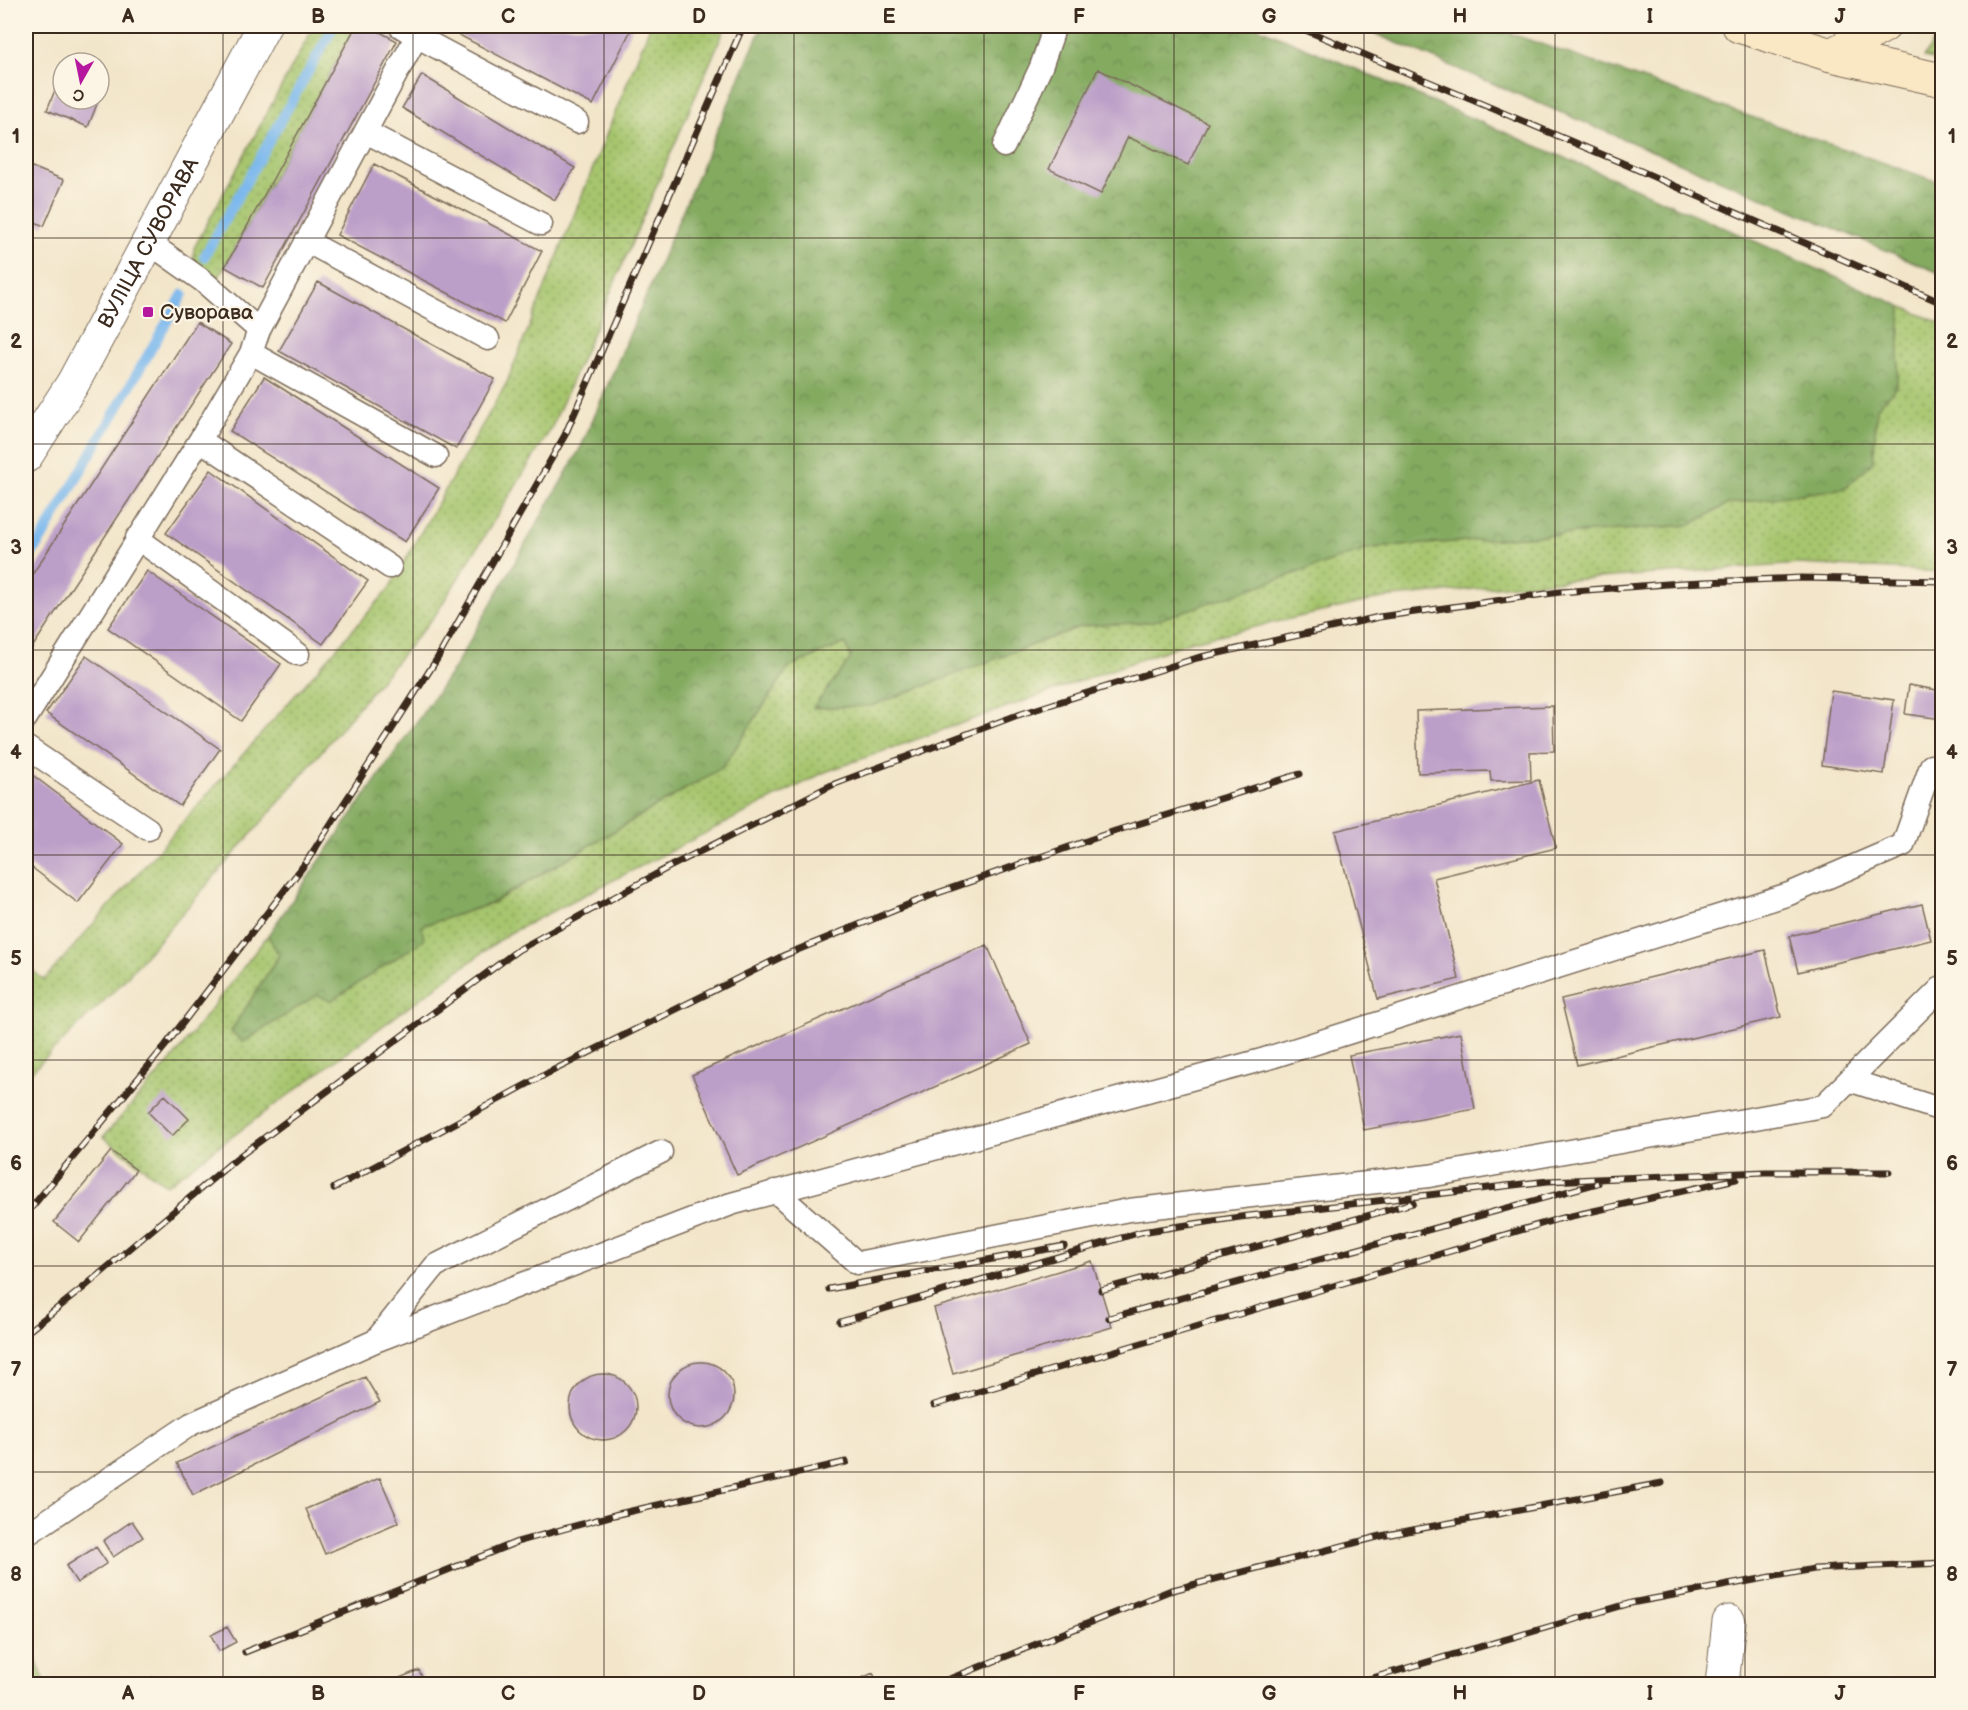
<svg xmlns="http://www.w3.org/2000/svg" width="1968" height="1710" viewBox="0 0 1968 1710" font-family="'Balsamiq Sans',sans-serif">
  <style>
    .grass { fill: url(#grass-dots); stroke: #707846; stroke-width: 1.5 }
    .forest { fill: url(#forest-crowns); stroke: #606a3f; stroke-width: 1.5 }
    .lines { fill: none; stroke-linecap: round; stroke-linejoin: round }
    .stream { stroke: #7ab8ed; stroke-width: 10 }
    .building { fill: #bc9fc8 }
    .service-casing { stroke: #7b6b5a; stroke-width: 25 }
    .minor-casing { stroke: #7b6b5a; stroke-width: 35 }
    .tertiary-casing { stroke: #7b6b5a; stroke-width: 35 }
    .secondary-casing { stroke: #7b6b5a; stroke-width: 35 }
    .service { stroke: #fff; stroke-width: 22 }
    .minor { stroke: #fff; stroke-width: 33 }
    .tertiary { stroke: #fff; stroke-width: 33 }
    .secondary { stroke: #fae7c3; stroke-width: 33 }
    .rail-casing { stroke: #3b2a1e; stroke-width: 7 }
    .rail { stroke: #fcf5e5; stroke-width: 4.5; stroke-dasharray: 14; stroke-linecap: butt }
    .grid { fill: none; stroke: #3b2a1e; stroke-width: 1.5; stroke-opacity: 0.55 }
    .poi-dot { fill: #b5179e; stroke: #fcf5e5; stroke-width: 2 }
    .labels { text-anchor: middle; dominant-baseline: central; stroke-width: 4.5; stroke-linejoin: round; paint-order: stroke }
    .street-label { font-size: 21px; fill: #3b2a1e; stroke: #fcf5e5 }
    .poi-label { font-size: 21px; fill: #3b2a1e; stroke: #fcf5e5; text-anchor: start }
    .neatline { fill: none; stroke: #3b2a1e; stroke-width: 2 }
    .grid-label { font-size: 20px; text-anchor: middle; font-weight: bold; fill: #3b2a1e }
  </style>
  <defs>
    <pattern id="grass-dots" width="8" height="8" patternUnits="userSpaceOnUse" patternTransform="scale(1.5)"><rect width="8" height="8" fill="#a6c56d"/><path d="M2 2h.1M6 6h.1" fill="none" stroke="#88a059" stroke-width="1.8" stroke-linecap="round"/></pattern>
    <pattern id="forest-crowns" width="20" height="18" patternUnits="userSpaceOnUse" patternTransform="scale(1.5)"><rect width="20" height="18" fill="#84aa60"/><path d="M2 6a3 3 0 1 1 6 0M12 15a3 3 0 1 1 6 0" fill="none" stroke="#6d8b4f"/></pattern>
  </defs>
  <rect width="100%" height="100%" fill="#fcf5e5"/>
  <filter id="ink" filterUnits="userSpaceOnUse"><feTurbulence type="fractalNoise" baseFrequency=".0167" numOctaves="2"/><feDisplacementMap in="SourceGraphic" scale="12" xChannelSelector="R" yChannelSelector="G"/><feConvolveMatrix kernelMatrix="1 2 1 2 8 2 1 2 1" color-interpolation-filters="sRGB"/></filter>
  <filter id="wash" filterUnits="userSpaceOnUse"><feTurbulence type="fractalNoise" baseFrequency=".008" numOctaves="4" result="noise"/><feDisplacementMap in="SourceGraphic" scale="24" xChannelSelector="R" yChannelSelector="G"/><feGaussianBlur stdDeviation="1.35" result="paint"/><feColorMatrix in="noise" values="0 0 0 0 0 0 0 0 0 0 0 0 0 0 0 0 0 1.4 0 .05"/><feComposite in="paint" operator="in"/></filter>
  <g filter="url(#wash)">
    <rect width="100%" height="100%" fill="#f2e5c9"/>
    <!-- grass -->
    <path class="grass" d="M 314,26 L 356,26 L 218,279 L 193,261 L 194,248 Z
      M 650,26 L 726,26 L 551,429 L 436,614 L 280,801 L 119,986 L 26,1077 L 26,965 L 44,980 L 388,590 L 507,382 Z
      M 1935,40 L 1942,41 L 1942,61 L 1924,57 Z
      M 1901,306 L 1942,324 L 1942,572 L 1799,564 L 1556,581 L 1383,598 L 1192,641 L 825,772 L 508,934 L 166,1185 L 103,1137 L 174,1057 L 268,935 L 279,955 L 231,1031 L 243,1042 L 421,926 L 491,904 L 723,767 L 789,667 L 845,643 L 871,706 L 1082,626 L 1152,621 L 1371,548 L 1690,525 L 1728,504 L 1845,488 L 1873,462 L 1877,408 L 1897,385 Z
      M 26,1636 L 46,1684 L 26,1684 Z"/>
    <!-- forest -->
    <path class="forest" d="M 762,26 L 1255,26 L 1612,178 L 1901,306 L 1897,385 L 1877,408 L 1873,462 L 1845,488 L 1728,504 L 1690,525 L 1371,548 L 1152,622 L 1082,626 L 871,706 L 813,708 L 851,658 L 845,643 L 789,667 L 723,767 L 490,904 L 422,926 L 424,940 L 331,1001 L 317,995 L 243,1042 L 231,1031 L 279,956 L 268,935 L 454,668 L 581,447 Z
      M 1357,26 L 1489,26 L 1942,183 L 1942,274 Z"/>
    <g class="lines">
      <!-- stream -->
      <path class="stream" d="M 204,257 L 334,26
        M 26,562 L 41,540 L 183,294"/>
    </g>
    <g id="blocks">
      <!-- building -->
      <path class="building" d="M 356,26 L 369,26 L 397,41 L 263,288 L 225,267 Z
        M 442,26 L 627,26 L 632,28 L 593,105 Z
        M 1098,69 L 1208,123 L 1188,165 L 1128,137 L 1101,194 L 1049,169 Z
        M 63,70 L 63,99 L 99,99 L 88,127 L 47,110 Z
        M 422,75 L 575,168 L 555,200 L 402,108 Z
        M 374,164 L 542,251 L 505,323 L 337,235 Z
        M 27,165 L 64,180 L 44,226 L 26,218 Z
        M 318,282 L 495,379 L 456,449 L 279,351 Z
        M 197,322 L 231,344 L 26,657 L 26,584 Z
        M 264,377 L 439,488 L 405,542 L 230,431 Z
        M 211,470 L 368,581 L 323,644 L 166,533 Z
        M 147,571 L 281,664 L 241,721 L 108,628 Z
        M 86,656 L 220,749 L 180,806 L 46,713 Z
        M 1909,685 L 1942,691 L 1942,719 L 1905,714 Z
        M 1831,691 L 1894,700 L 1884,774 L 1822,765 Z
        M 1553,706 L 1554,751 L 1530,752 L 1531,780 L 1491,781 L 1490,771 L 1418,773 L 1416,711 Z
        M 26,770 L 123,844 L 78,903 L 26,863 Z
        M 1539,780 L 1556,848 L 1434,878 L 1459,979 L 1378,999 L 1335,831 Z
        M 1922,904 L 1931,940 L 1798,972 L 1789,936 Z
        M 987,945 L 1031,1044 L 737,1175 L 692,1075 Z
        M 1765,950 L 1781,1017 L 1577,1065 L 1561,999 Z
        M 1461,1033 L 1475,1109 L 1364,1130 L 1349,1055 Z
        M 165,1095 L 189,1119 L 172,1136 L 148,1112 Z
        M 111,1151 L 136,1170 L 79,1242 L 54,1222 Z
        M 1092,1261 L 1112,1327 L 953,1374 L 934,1308 Z
        M668 1395a33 33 0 1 1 66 0a33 33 0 1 1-66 0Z
        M570 1407a33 33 0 1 1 66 0a33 33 0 1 1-66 0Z
        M 365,1377 L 380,1402 L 193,1495 L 177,1463 Z
        M 380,1478 L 399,1522 L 325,1554 L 306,1509 Z
        M 132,1521 L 143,1537 L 113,1557 L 103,1541 Z
        M 96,1547 L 107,1563 L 77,1583 L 66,1566 Z
        M 227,1627 L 236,1642 L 219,1651 L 211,1635 Z
        M 419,1670 L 425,1684 L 385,1684 Z
        M 873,1673 L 878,1684 L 849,1684 Z
        M 153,1677 L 158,1684 L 139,1684 Z"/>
    </g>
  </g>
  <g filter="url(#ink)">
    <use href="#blocks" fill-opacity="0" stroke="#7b6b5a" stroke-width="1.5"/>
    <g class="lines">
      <defs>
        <path id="service" d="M 400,26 L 416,36 L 577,122
          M 366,132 L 541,224
          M 1004,146 L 1041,67 L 1052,35 L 1047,26
          M 306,241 L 488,339
          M 148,242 L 203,281 L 259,330
          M 251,353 L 436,456
          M 200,440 L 390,567
          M 137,538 L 298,654
          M 26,718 L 200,440 L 251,353 L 259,330 L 422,26
          M 26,747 L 148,829
          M 1849,1080 L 1942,1110
          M 775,1191 L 857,1263 L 1129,1210 L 1429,1176 L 1823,1106 L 1942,987
          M 376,1340 L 435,1266 L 661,1152
          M 26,1535 L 191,1424 L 375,1341 L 731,1204 L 1265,1059 L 1789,894 L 1903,845 L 1931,766"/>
        <path id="minor" d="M 1722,1684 L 1729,1622"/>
        <g id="tertiary">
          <path id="s1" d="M 26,456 L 73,383 L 264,26"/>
        </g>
        <path id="secondary" d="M 1739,26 L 1831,55 L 1942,80
          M 1831,55 L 1884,26"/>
      </defs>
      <!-- service casing -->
      <use href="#service" class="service-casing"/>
      <!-- minor casing -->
      <use href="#minor" class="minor-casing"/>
      <!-- tertiary casing -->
      <use href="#tertiary" class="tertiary-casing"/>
      <!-- secondary casing -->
      <use href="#secondary" class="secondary-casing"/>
      <!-- service -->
      <use href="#service" class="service"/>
      <!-- minor -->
      <use href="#minor" class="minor"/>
      <!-- tertiary -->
      <use href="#tertiary" class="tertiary"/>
      <!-- secondary -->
      <use href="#secondary" class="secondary"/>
      <defs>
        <path id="rail" d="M 1296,26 L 1620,162 L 1942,303
          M 334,1188 L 548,1073 L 785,955 L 932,895 L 1115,831 L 1300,774
          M 26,1214 L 165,1046 L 307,861 L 437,659 L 565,435 L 743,26
          M 829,1289 L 1064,1246
          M 1101,1290 L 1413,1203
          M 1109,1318 L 1598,1183
          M 840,1322 L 1141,1232 L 1240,1217 L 1548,1181 L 1765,1172 L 1889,1172
          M 26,1333 L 83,1288 L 237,1158 L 518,950 L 671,866 L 832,785 L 1015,716 L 1197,658 L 1379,617 L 1560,592 L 1681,583 L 1801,578 L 1942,581
          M 934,1405 L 1558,1219 L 1736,1179
          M 245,1652 L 517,1542 L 614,1515 L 846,1462
          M 937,1684 L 1169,1591 L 1381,1536 L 1662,1483
          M 1352,1684 L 1631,1603 L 1814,1569 L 1942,1563"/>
      </defs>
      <!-- rail casing -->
      <use href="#rail" class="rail-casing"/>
      <!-- rail -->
      <use href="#rail" class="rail"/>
    </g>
  </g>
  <!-- grid -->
  <path class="grid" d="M 223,26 L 223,1684M 413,26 L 413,1684M 604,26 L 604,1684M 794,26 L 794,1684M 984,26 L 984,1684M 1174,26 L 1174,1684M 1364,26 L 1364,1684M 1555,26 L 1555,1684M 1745,26 L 1745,1684M 26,238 L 1942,238M 26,444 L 1942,444M 26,650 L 1942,650M 26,855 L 1942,855M 26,1060 L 1942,1060M 26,1266 L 1942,1266M 26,1472 L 1942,1472"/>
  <!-- markers -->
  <rect class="poi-dot" x="142" y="306" width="12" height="12" rx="3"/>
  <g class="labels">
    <!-- street labels -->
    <g class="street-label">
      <text stroke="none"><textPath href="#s1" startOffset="246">ВУЛІЦА СУВОРАВА</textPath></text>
    </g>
    <!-- poi labels -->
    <g class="poi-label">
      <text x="160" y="312">Суворава</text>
    </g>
  </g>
  <!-- margin -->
  <rect width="1968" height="1710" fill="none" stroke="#fcf5e5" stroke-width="66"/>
  <!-- north arrow -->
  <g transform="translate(81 81) rotate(189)"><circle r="28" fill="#fcf5e5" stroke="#afa495" stroke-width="1.5"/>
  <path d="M0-4.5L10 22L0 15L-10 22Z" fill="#b5179e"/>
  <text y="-9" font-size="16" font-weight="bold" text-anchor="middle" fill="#3b2a1e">С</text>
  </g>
  <rect x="33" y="33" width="1902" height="1644" class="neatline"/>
  <g class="grid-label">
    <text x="128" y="23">A</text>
    <text x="318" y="23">B</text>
    <text x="508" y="23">C</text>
    <text x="699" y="23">D</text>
    <text x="889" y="23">E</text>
    <text x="1079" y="23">F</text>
    <text x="1269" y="23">G</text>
    <text x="1460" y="23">H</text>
    <text x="1650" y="23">I</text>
    <text x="1840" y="23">J</text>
    <text x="16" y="143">1</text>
    <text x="1952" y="143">1</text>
    <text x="16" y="348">2</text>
    <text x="1952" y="348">2</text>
    <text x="16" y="554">3</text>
    <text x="1952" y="554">3</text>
    <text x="16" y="759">4</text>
    <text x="1952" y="759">4</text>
    <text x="16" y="965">5</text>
    <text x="1952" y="965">5</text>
    <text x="16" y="1170">6</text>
    <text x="1952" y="1170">6</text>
    <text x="16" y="1376">7</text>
    <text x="1952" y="1376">7</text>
    <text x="16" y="1581">8</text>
    <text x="1952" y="1581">8</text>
    <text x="128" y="1700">A</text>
    <text x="318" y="1700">B</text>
    <text x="508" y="1700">C</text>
    <text x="699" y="1700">D</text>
    <text x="889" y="1700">E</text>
    <text x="1079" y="1700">F</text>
    <text x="1269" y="1700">G</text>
    <text x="1460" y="1700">H</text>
    <text x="1650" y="1700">I</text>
    <text x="1840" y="1700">J</text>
  </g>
</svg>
